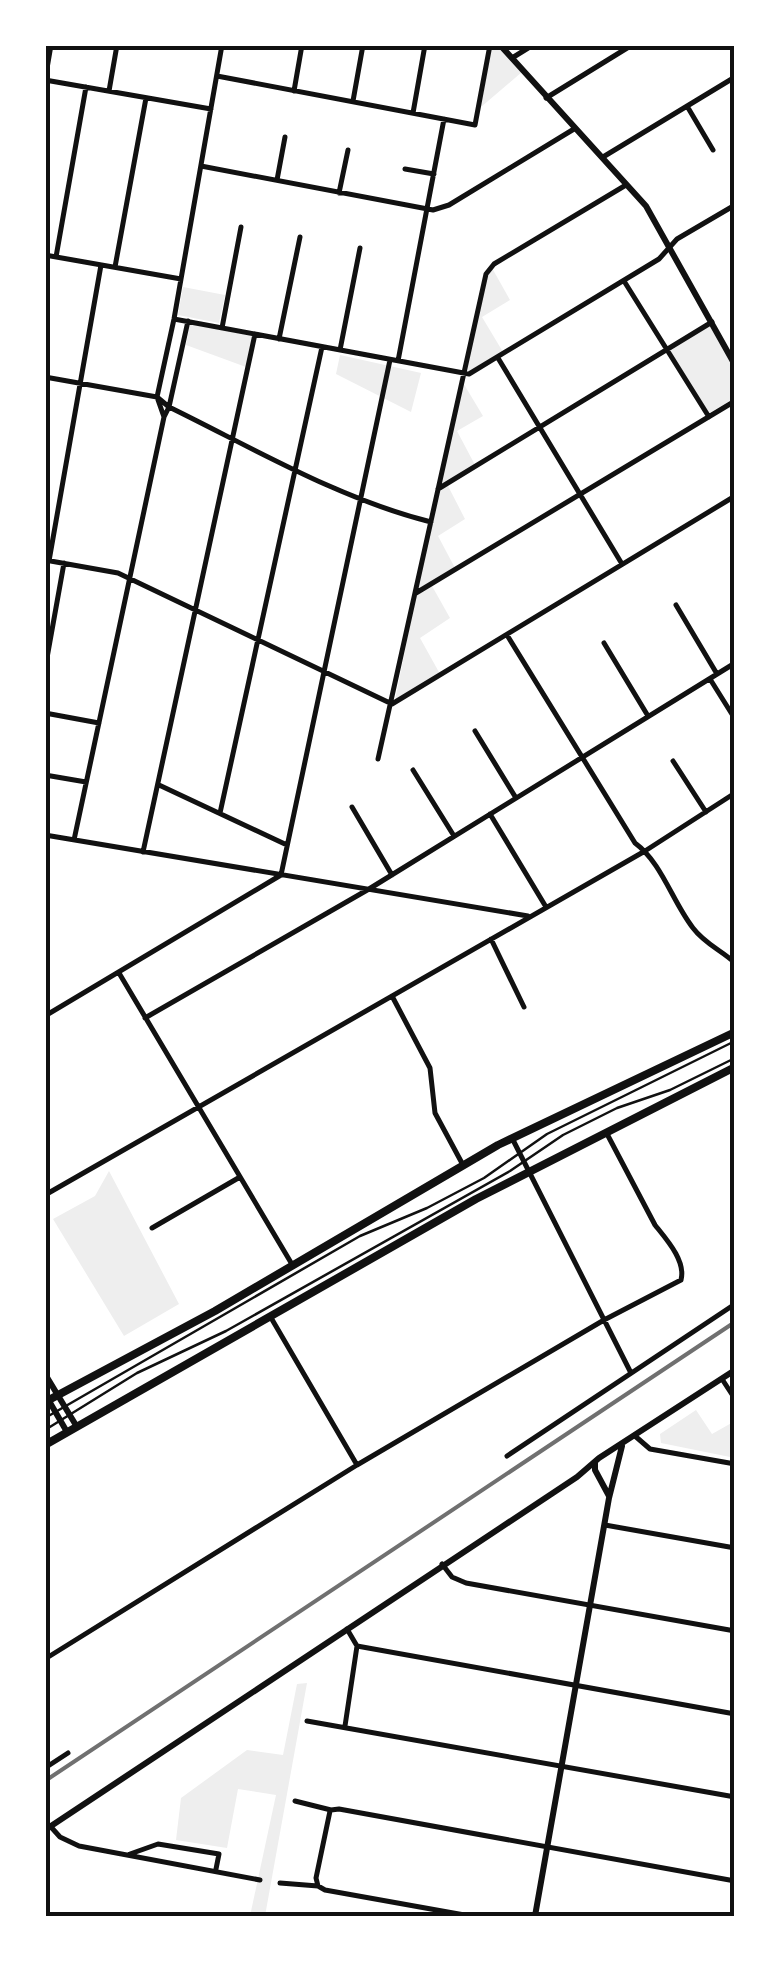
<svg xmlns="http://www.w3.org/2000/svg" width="780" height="1961" viewBox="0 0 780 1961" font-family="Barlow,sans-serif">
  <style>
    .green { fill: #eee }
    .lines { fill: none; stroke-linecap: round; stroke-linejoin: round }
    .service { stroke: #111; stroke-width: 2.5 }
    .minor { stroke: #111; stroke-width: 5 }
    .tertiary { stroke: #111; stroke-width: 6 }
    .primary { stroke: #111; stroke-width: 8 }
    .rail { stroke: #707070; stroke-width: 4 }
    .neatline { fill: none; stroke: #111; stroke-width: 4 }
  </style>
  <rect width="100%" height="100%" fill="#fff"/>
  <!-- green -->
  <path class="green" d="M 492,45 L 499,45 L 522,72 L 481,107 Z
    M 492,268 L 510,300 L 482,317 L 503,352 L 465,373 L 487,275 Z
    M 183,287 L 225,295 L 219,323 L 178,315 Z
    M 190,324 L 253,336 L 246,367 L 186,345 Z
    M 712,324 L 735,370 L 735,398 L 709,413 L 670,351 Z
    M 340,355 L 421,373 L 411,412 L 336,374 Z
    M 462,381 L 483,416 L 457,431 L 475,465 L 440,487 Z
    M 447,484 L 465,519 L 438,536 L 455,568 L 416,592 L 439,490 Z
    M 432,586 L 450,618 L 420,638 L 440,674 L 395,700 L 416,596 Z
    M 109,1171 L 179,1304 L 124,1336 L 53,1219 L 95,1196 Z
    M 696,1410 L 712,1434 L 735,1421 L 735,1458 L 661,1443 L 660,1434 Z
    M 307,1683 L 265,1916 L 250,1916 L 276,1795 L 238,1789 L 227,1848 L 176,1840 L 181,1798 L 247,1750 L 283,1755 L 297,1684 Z"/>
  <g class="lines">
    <!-- service -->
    <path class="service" d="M 45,1418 L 360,1236 L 427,1208 L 484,1178 L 547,1134 L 735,1041
      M 45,1430 L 137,1373 L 226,1331 L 510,1171 L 563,1135 L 617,1108 L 670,1090 L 735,1058"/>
    <!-- minor -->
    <path class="minor" d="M 512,58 L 533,45
      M 217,76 L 475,125 L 490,45
      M 45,80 L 211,109
      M 45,80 L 51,45
      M 109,91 L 117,45
      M 294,91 L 302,45
      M 546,98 L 632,45
      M 353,101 L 363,45
      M 687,106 L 713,150
      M 413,113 L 425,45
      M 603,157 L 735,77
      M 201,166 L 433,210 L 449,205 L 574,129
      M 405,169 L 434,174
      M 277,180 L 285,137
      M 339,193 L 348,150
      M 45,255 L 181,279
      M 56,257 L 86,87
      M 115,267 L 146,98
      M 624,281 L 709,417
      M 174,319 L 469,374 L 659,259 L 677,239 L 735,205
      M 222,328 L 241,227
      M 279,339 L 300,237
      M 340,350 L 360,248
      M 498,358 L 622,564
      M 398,361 L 444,119
      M 45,377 L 157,397 L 169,407 C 253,448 339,499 431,522
      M 164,417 L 157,397 L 174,319 L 222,45
      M 438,489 L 712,322
      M 45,560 L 118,573 L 392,704 L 735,496
      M 49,561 L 101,265
      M 416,593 L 735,401
      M 676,605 L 717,674
      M 507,635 L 635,843 C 662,863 672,901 693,928 C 705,944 721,950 735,963
      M 604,643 L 648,716
      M 45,669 L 64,563
      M 710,679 L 735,719
      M 45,713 L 99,723
      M 475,731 L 516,798
      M 378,759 L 486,274 L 494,264 L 626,185
      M 673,761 L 706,812
      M 413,770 L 454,836
      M 45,775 L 86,782
      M 159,785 L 287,845
      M 352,807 L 392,875
      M 220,813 L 322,347
      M 490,814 L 546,907
      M 45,835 L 528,916
      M 74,840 L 164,417 L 169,407 L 188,321
      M 143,852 L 255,334
      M 491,939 L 524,1007
      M 119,973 L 293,1266
      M 392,996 L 430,1068 L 435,1113 L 463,1165
      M 45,1016 L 281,875 L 390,360
      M 145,1018 L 369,889 L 735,663
      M 512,1138 L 631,1373
      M 45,1195 L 645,851 L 735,793
      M 152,1228 L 240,1177
      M 270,1316 L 357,1465
      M 722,1379 L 735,1399
      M 635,1436 L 650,1449 L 735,1464
      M 507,1456 L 735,1304
      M 605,1525 L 735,1548
      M 442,1564 L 452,1577 L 466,1583 L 735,1631
      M 347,1629 L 357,1646 L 735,1714
      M 45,1659 L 357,1465 L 604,1320 L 681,1280 C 686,1261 667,1240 655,1225 L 606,1132
      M 307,1721 L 735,1797
      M 345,1726 L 357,1646
      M 45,1768 L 68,1753
      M 295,1801 L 331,1810 L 339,1809 L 735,1881
      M 51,1827 L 60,1837 L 79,1846 L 260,1880
      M 130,1854 L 158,1844 L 219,1854 L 216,1869
      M 280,1883 L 318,1886 L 325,1890 L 470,1916
      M 318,1886 L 316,1878 L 330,1811"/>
    <!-- tertiary -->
    <path class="tertiary" d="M 500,45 L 646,206 L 735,365
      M 45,1374 L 77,1427
      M 45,1394 L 67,1432
      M 595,1463 L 595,1470 L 609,1496
      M 45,1830 L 577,1477 L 599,1458 L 735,1370
      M 535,1916 L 609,1498 L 622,1446"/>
    <!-- primary -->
    <path class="primary" d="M 45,1402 L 215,1311 L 498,1145 L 735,1032
      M 45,1445 L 476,1199 L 735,1067"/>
    <!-- rail -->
    <path class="rail" d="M 45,1781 L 735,1322"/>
  </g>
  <!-- border -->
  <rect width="780" height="1961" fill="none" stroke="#ffffff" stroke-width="95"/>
  <rect x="48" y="48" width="684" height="1866" class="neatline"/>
</svg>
